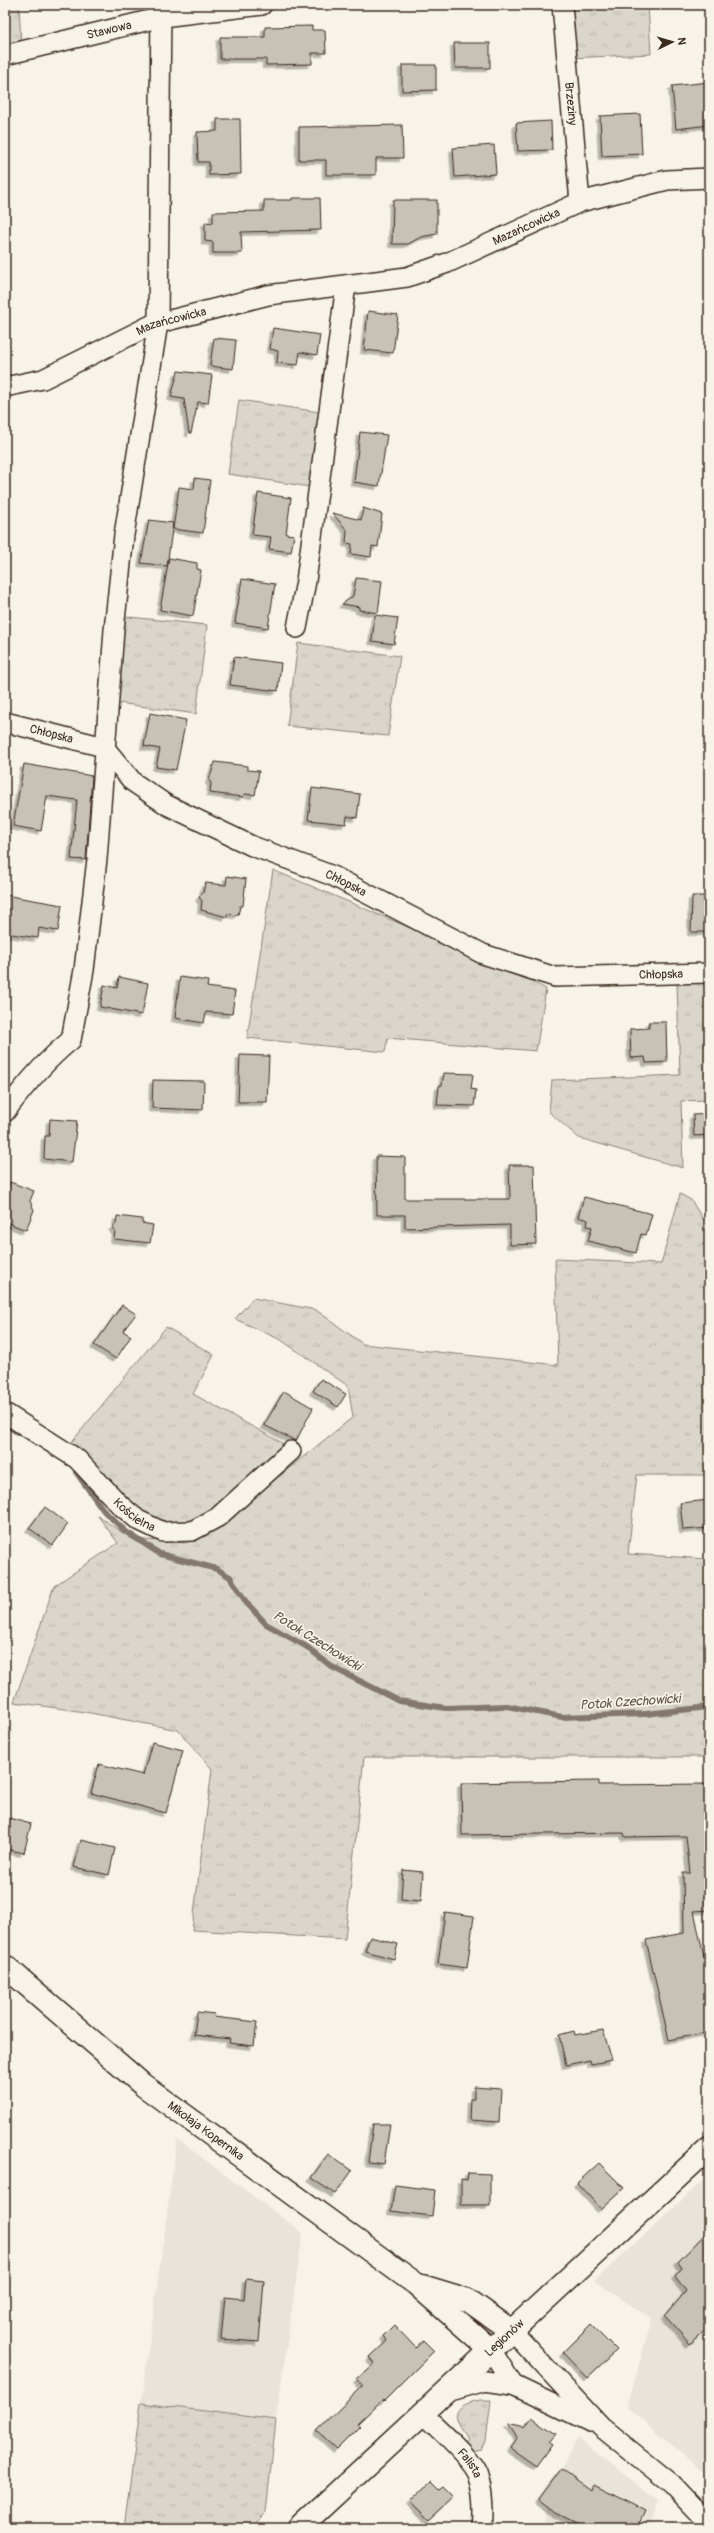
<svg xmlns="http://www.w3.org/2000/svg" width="714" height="2533" viewBox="0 0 714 2533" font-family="Pangolin,sans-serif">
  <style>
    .built { fill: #e9e4d9 }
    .grass { fill: url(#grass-tufts); stroke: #8b8074 }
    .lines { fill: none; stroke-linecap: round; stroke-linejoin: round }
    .stream { stroke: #84786c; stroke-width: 6 }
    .building { fill: #c8c1b6; stroke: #3b2a1e; filter: url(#shadow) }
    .minor-casing { stroke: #3b2a1e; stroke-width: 22 }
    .tertiary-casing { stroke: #3b2a1e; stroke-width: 25 }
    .minor { stroke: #f7f3e8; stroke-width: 19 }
    .tertiary { stroke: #f7f3e8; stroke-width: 22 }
    .labels { text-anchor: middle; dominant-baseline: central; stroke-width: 3.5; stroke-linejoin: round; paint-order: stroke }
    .street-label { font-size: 12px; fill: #3b2a1e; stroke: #f7f3e8 }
    .water-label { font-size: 13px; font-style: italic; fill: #5f5145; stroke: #f7f3e8 }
  </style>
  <defs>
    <pattern id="grass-tufts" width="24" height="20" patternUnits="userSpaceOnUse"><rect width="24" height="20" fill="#dbd6cb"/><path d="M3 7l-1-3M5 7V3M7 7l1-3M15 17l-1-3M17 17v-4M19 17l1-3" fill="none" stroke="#bdb8ae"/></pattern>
    <filter id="shadow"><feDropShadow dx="-3.5" dy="3.5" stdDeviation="0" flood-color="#0004"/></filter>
  </defs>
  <rect width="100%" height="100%" fill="#f7f3e8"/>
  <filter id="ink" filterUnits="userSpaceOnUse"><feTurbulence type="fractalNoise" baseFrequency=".025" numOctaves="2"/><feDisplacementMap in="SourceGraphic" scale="8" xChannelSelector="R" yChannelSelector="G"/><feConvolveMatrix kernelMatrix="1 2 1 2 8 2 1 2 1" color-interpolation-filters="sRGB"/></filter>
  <g filter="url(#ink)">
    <!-- built -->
    <path class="built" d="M 177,2139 L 303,2233 L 276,2420 L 141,2403 Z
      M 709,2175 L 709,2476 L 627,2407 L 652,2319 L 594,2281 Z
      M 578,2438 L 658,2501 L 649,2528 L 544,2528 L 550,2491 Z"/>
    <!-- grass -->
    <path class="grass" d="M 5,5 L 19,5 L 21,46 L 5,51 Z
      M 566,5 L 648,5 L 651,54 L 571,58 Z
      M 239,400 L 326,413 L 316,488 L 228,474 Z
      M 119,616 L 207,625 L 196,714 L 111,702 Z
      M 298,643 L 400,656 L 388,736 L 287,726 Z
      M 273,870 L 517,973 L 546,989 L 536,1051 L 388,1038 L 385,1052 L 247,1038 Z
      M 709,981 L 709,1100 L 681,1101 L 683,1168 L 579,1138 L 549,1112 L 552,1080 L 680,1075 L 677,983 Z
      M 680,1194 L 691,1200 L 709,1229 L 709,1475 L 637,1475 L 628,1554 L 709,1559 L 709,1757 L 364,1757 L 345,1939 L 192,1930 L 212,1769 L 178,1730 L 85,1712 L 14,1702 L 54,1586 L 118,1543 L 98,1516 L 132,1539 L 185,1543 L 207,1534 L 353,1417 L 348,1386 L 281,1340 L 235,1319 L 253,1298 L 316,1310 L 363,1344 L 558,1365 L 555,1259 L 661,1264 Z
      M 166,1327 L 214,1355 L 193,1394 L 286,1445 L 208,1516 L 165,1527 L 147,1522 L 70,1444 Z
      M 480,2400 L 491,2400 L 486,2441 L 482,2448 L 472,2450 L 464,2442 L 468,2438 C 452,2418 450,2406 480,2400 Z
      M 141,2403 L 276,2420 L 266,2512 L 250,2528 L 124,2528 Z"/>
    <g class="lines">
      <!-- stream -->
      <path class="stream" d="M 5,1424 L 17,1432
        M 76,1472 L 104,1511 L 125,1531 L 160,1554 L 217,1569 L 230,1577 L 246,1602 L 266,1624 L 307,1647 L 332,1667 L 399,1701 L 446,1708 L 507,1706 L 562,1717 L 645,1714 L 709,1707"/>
    </g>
    <!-- building -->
    <path class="building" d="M 312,26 L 312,30 L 325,30 L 326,53 L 312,53 L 312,64 L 266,65 L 266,59 L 220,59 L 220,37 L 265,37 L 265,27 Z
      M 454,43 L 490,43 L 490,68 L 455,68 Z
      M 402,65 L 436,65 L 436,90 L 402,91 Z
      M 709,82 L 709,125 L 676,129 L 672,86 Z
      M 640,114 L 642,154 L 602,156 L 600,116 Z
      M 217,119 L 240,119 L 241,174 L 209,175 L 209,162 L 198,162 L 197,132 L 217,131 Z
      M 551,121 L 552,150 L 518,151 L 516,123 Z
      M 402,125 L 403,158 L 376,158 L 376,175 L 326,175 L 326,160 L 299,160 L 299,127 Z
      M 494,145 L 496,174 L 455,177 L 453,148 Z
      M 292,198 L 320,198 L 321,230 L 241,232 L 242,253 L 213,253 L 213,242 L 205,241 L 205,222 L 213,223 L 213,212 L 264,211 L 264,200 L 292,200 Z
      M 393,200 L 437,200 L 437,234 L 421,237 L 408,244 L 392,244 Z
      M 368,311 L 398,315 L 393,353 L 364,350 Z
      M 273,328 L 320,335 L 317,355 L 300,352 L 298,365 L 277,363 L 278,351 L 270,349 Z
      M 214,338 L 236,340 L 233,369 L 210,366 Z
      M 178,371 L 212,375 L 208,403 L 198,402 L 191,433 L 189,433 L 184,399 L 171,397 Z
      M 360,432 L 387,435 L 379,486 L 354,482 Z
      M 195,478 L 210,480 L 203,533 L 173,529 L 179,487 L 194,489 Z
      M 258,493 L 291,498 L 286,534 L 294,535 L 291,552 L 269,549 L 271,537 L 252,535 Z
      M 363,508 L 382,514 L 378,547 L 372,546 L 371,557 L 351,554 L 352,544 L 346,543 L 347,530 L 332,513 L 361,520 Z
      M 149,520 L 173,523 L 167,566 L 141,563 Z
      M 169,558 L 197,563 L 197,569 L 201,570 L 193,616 L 160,610 Z
      M 356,578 L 382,581 L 378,613 L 359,610 L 359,607 L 342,604 L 353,596 Z
      M 242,579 L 275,584 L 268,628 L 235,623 Z
      M 375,615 L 398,618 L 394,644 L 372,641 Z
      M 234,657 L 281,663 L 278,691 L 230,685 Z
      M 150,713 L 186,720 L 176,770 L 156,767 L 160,749 L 144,746 Z
      M 215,762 L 247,766 L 247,770 L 259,771 L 255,795 L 244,794 L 243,797 L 210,793 L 211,783 L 209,780 Z
      M 24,764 L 92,776 L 86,860 L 71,859 L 77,800 L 47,796 L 41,831 L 13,826 Z
      M 312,788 L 360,794 L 357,818 L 347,816 L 346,824 L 308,820 Z
      M 227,876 L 246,879 L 243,906 L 240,906 L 238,915 L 227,914 L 227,917 L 201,910 L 202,901 L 199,897 L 203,893 L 205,883 L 226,885 Z
      M 5,895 L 62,905 L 58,931 L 39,928 L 38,938 L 5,933 Z
      M 692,896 L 709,896 L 709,932 L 691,932 Z
      M 119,977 L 148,983 L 142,1015 L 100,1007 L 104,985 L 117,988 Z
      M 180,977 L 208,981 L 207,987 L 235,991 L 232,1014 L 206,1012 L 204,1023 L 175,1018 Z
      M 649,1022 L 666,1022 L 667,1062 L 646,1063 L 645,1057 L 631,1058 L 630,1029 L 649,1028 Z
      M 240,1055 L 269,1056 L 267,1102 L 238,1102 Z
      M 444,1073 L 473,1074 L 471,1089 L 476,1090 L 474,1106 L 437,1105 L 439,1086 L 442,1085 Z
      M 153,1080 L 204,1081 L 203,1110 L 152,1108 Z
      M 709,1114 L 709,1135 L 694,1136 L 693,1115 Z
      M 50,1119 L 77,1121 L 72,1162 L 44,1159 L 45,1136 L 49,1136 Z
      M 376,1156 L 405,1157 L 405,1199 L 510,1199 L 509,1165 L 534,1165 L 536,1244 L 510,1245 L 510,1225 L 405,1228 L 405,1215 L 377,1215 Z
      M 10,1182 L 34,1191 L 30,1201 L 34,1210 L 26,1230 L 5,1222 L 5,1195 Z
      M 584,1197 L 652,1214 L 646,1235 L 641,1234 L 636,1253 L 588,1241 L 592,1227 L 587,1226 L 588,1220 L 578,1217 Z
      M 117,1216 L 142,1219 L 142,1223 L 153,1225 L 150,1243 L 114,1239 L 115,1231 L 112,1227 L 116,1224 Z
      M 122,1305 L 136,1314 L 123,1331 L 131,1336 L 116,1359 L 94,1345 Z
      M 321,1379 L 346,1394 L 338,1407 L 313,1391 Z
      M 284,1391 L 313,1408 L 296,1441 L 264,1425 Z
      M 709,1500 L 709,1528 L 683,1530 L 680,1503 Z
      M 45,1507 L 68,1524 L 53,1545 L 29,1528 Z
      M 152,1742 L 183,1750 L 166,1813 L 91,1793 L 99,1764 L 143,1775 Z
      M 599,1781 L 599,1785 L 709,1784 L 709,1910 L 694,1911 L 709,1980 L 709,2032 L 669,2040 L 646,1940 L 684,1933 L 683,1873 L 690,1873 L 686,1836 L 625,1837 L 624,1833 L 462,1835 L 461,1783 Z
      M 5,1817 L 31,1824 L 24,1853 L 5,1849 Z
      M 81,1840 L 115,1848 L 109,1875 L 74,1867 Z
      M 403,1870 L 423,1872 L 421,1901 L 401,1899 Z
      M 445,1912 L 474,1916 L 467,1968 L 438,1964 Z
      M 370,1937 L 398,1944 L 394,1959 L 365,1951 Z
      M 197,2012 L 215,2014 L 214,2017 L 257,2022 L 254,2046 L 229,2043 L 230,2039 L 194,2035 Z
      M 603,2030 L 612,2060 L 591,2064 L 590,2060 L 566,2065 L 559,2035 L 574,2031 L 575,2035 Z
      M 474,2087 L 501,2089 L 499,2122 L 469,2120 L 470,2099 L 474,2099 Z
      M 373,2124 L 390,2124 L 384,2164 L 368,2162 Z
      M 328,2154 L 352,2171 L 335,2194 L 311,2178 Z
      M 599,2163 L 624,2188 L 601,2209 L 577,2183 Z
      M 468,2173 L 490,2174 L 490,2205 L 461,2205 L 461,2179 L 467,2180 Z
      M 395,2185 L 435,2190 L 432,2216 L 391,2211 Z
      M 709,2230 L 709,2327 L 690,2344 L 665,2316 L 686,2291 L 675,2276 L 682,2268 L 678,2262 Z
      M 246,2279 L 264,2281 L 259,2342 L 221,2339 L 225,2297 L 244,2299 Z
      M 394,2325 L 416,2348 L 423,2340 L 434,2351 L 384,2401 L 382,2400 L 357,2424 L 360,2426 L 337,2449 L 317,2431 L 363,2386 L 357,2379 L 375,2363 L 370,2357 L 387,2341 L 383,2336 Z
      M 591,2325 L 616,2350 L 587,2378 L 563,2353 Z
      M 532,2417 L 556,2434 L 549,2442 L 552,2444 L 536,2466 L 510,2448 L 517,2438 L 508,2423 L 525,2427 Z
      M 562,2468 L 592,2490 L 594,2485 L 645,2511 L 637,2528 L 587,2528 L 560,2515 L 539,2499 Z
      M 431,2481 L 439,2489 L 443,2486 L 454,2497 L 429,2520 L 410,2501 Z"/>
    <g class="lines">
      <defs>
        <g id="minor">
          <path id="s1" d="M 562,5 L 580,202"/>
          <path id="s2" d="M 5,55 L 162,17 L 262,5"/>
          <path id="s3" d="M 5,387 L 43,379 L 151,325 L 268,295 L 407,277 L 447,263 L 580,202 L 667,180 L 709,178"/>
          <path d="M 297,628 L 306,581 L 346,285"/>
          <path id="s4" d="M 5,722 L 104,747 L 133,782 L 167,805 L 252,846 L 333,876 L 483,954 L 555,977 L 709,973"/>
          <path d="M 5,1112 C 25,1085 45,1061 71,1040 L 84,970 L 97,859 L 114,630 L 124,535 L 158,323 L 161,5"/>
          <path id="s5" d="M 5,1413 L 77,1459 L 120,1505 L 138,1520 L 163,1532 L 192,1531 L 218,1517 L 291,1451"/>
          <path d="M 513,2332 L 601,2427 L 672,2484 L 709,2523"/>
          <path d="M 492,2351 L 513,2385 L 590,2422"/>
          <path d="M 447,2392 L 485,2381 L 513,2385"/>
          <path id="s6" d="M 423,2414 C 436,2427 474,2460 478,2476 C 483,2491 484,2513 482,2528"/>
        </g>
        <g id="tertiary">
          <path id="s7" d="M 5,1966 L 143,2085 L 416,2284 L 492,2351"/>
          <path d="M 422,2286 L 468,2300 L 513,2332"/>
          <path id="s8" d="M 299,2528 L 709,2148"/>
        </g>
      </defs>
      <!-- minor casing -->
      <use href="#minor" class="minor-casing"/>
      <!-- tertiary casing -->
      <use href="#tertiary" class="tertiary-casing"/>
      <!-- minor -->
      <use href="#minor" class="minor"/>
      <!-- tertiary -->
      <use href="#tertiary" class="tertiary"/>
    </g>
  </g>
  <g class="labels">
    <!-- street labels -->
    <g class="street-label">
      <text stroke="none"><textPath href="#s2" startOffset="107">Stawowa</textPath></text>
      <text stroke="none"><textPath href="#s1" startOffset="99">Brzeziny</textPath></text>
      <text stroke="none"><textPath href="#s3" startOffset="550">Mazańcowicka</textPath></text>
      <text stroke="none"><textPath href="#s3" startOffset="180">Mazańcowicka</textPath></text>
      <text stroke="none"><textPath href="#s4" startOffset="48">Chłopska</textPath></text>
      <text stroke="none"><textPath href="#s4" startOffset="384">Chłopska</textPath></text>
      <text stroke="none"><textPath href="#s4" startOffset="720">Chłopska</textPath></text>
      <text stroke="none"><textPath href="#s5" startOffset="166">Kościelna</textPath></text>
      <text stroke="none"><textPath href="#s7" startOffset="260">Mikołaja Kopernika</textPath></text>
      <text stroke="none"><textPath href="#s8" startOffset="280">Legionów</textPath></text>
      <text stroke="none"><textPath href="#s6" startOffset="68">Falista</textPath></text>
    </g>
    <!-- water labels -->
    <g class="water-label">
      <text transform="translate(317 1641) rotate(32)">Potok Czechowicki</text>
      <text transform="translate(630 1702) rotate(-4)">Potok Czechowicki</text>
    </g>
  </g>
  <!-- margin -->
  <rect width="714" height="2533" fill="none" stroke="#f7f3e8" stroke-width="20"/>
  <rect x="10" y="10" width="694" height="2513" fill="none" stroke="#3b2a1e" stroke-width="1.5" filter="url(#ink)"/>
  <!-- north arrow -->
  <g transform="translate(672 42) rotate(85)" stroke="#f7f3e8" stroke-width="3" paint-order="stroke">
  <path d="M0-3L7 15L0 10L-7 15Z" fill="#3b2a1e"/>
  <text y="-6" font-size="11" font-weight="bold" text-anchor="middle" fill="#3b2a1e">N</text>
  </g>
</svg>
